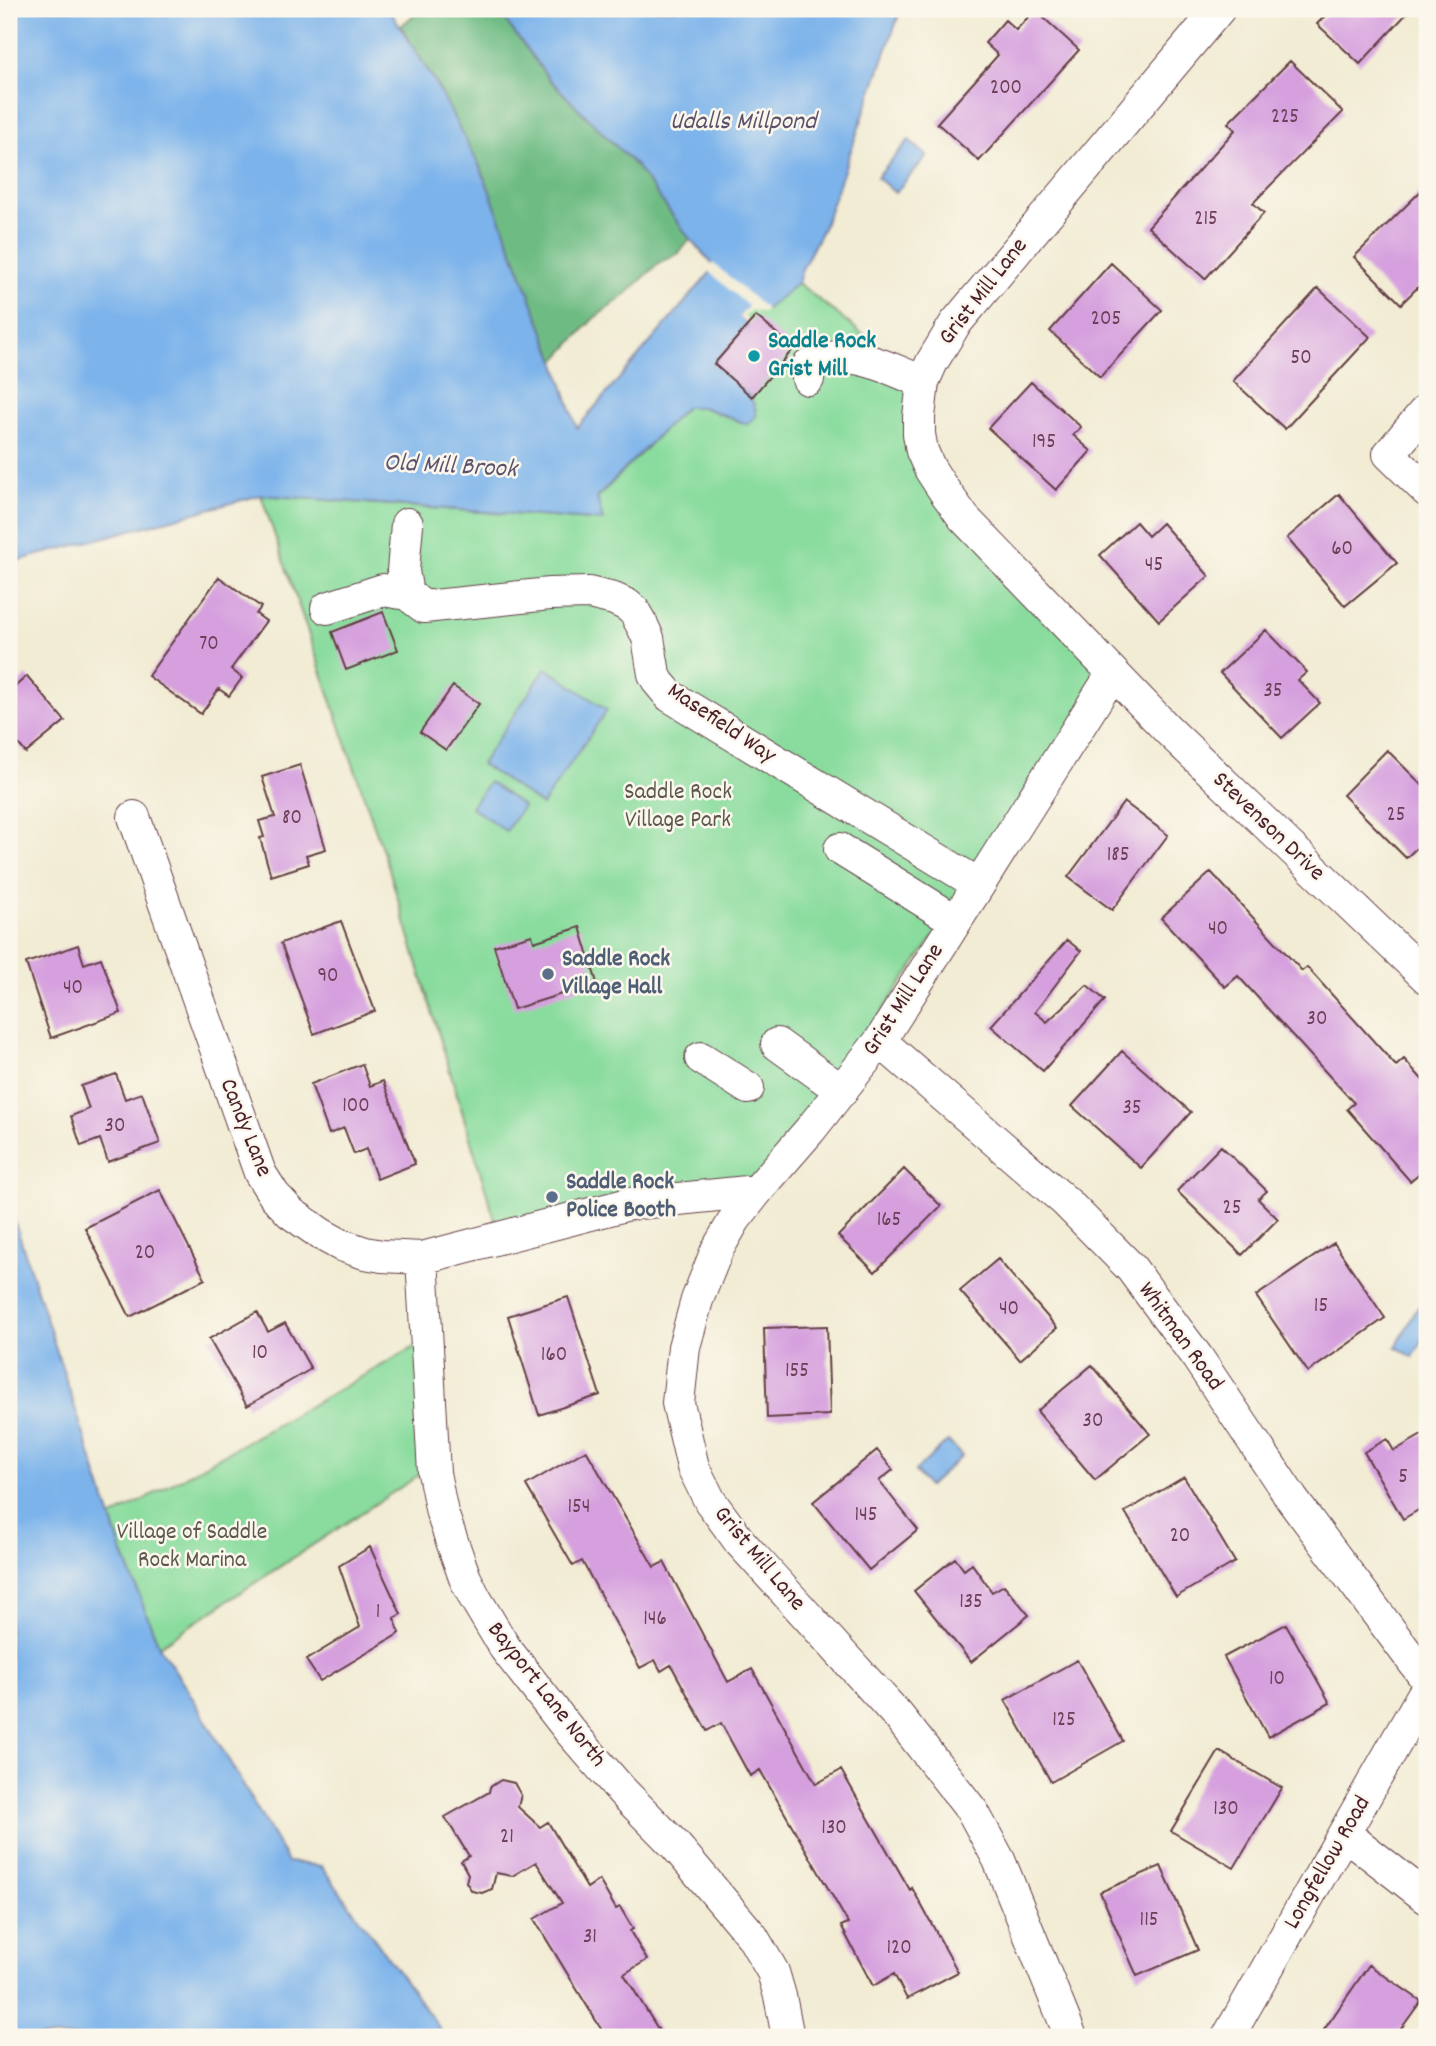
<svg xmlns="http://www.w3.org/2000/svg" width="1436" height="2046" viewBox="0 0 1436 2046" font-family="Dekko,sans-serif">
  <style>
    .green { fill: #89dc9d; stroke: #6a7e64; stroke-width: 2 }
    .forest { fill: #6ebc84; stroke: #5c6e58; stroke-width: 2 }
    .water { fill: #7cb3eb; stroke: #63698b; stroke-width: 2 }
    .pier { fill: #f2ecd4 }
    .building { fill: #d6a0de }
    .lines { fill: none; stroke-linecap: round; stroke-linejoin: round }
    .minor-casing { stroke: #633e44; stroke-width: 34 }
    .minor { stroke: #fff; stroke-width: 32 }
    .culture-dot { fill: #0f9aa8; stroke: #fbf7ec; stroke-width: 2.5 }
    .service-dot { fill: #5c6f8a; stroke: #fbf7ec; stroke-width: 2.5 }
    .labels { text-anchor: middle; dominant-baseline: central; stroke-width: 5; stroke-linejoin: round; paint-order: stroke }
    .number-label { font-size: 21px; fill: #6d3f58 }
    .street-label { font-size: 24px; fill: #4a1f2b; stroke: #fbf7ec }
    .culture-label { font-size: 24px; font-weight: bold; fill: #0d838f; stroke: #fbf7ec; text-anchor: start }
    .park-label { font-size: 24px; fill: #5d584d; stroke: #fbf7ec }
    .service-label { font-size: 24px; font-weight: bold; fill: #4e5e75; stroke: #fbf7ec; text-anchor: start }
    .water-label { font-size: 26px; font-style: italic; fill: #5c536e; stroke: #fbf7ec }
  </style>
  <rect width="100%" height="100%" fill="#fbf7ec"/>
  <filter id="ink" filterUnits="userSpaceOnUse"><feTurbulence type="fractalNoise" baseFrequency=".0143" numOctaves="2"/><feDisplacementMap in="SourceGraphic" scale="14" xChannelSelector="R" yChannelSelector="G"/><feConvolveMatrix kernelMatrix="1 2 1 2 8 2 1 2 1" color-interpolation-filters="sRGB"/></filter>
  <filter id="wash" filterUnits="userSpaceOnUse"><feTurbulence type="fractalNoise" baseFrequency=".00686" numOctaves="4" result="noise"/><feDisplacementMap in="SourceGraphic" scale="28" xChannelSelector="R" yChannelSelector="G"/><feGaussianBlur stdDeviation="1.57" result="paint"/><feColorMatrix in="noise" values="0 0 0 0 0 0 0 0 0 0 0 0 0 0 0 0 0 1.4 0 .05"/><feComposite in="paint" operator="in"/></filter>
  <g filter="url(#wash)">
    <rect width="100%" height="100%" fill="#f2ecd4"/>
    <!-- green -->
    <path class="green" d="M 798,283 L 923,382 L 922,451 L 1113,673 L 1070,741 L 757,1191 L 500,1237 L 389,869 L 261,495 L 603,521 L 597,498 L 686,407 L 702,407 L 747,424 L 752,397 L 714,364 L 748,325 L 739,317 L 748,307 L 766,309 Z
      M 427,1340 L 436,1464 L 159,1646 L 120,1546 L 111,1518 Z"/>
    <!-- forest -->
    <path class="forest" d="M 421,9 L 497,9 L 550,80 L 637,167 L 690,239 L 679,253 L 658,264 L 623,297 L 593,319 L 555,361 L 481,169 L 436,84 L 401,26 Z"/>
    <!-- water -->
    <path class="water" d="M 9,9 L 389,9 L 436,84 L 481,169 L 555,361 L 577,428 L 715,267 L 690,239 L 637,167 L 550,80 L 497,9 L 901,9 L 824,226 L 802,269 L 798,283 L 766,309 L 748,307 L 740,317 L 748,324 L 714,364 C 731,379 756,392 756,416 L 747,424 L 702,407 L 686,407 L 597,497 L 603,521 L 261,495 L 9,563 Z
      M 909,140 L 927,156 L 895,193 L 877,177 Z
      M 546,668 L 607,710 L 542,805 L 481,764 Z
      M 489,782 L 523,806 L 506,831 L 471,807 Z
      M 9,1204 L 120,1546 L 159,1646 L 188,1690 L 288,1862 L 321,1866 L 446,2037 L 9,2037 Z
      M 1418,1307 L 1427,1313 L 1427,1332 L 1413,1357 L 1396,1347 Z
      M 948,1441 L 962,1456 L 928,1487 L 915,1471 Z"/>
    <!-- pier -->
    <path class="pier" d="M 713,263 L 766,309 L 763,312 L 750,310 L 744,317 L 751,322 L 748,324 L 739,317 L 748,306 L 708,271 Z"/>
    <g id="blocks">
      <!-- building -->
      <path class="building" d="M 1332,9 L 1411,9 L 1360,64 L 1317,24 Z
        M 1035,10 L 1079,50 L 979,161 L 937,123 L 998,55 L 985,43 L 1005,20 L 1016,30 Z
        M 1290,61 L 1343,112 L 1253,203 L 1264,213 L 1205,279 L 1148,227 L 1235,130 L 1228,123 Z
        M 1427,185 L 1427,278 L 1401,304 L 1354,257 Z
        M 1111,263 L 1162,310 L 1100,377 L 1050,331 Z
        M 1318,288 L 1370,337 L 1285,429 L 1233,381 Z
        M 756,316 L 794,348 L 752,397 L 714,364 Z
        M 1031,382 L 1081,427 L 1073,435 L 1091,451 L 1056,490 L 988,428 Z
        M 1339,494 L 1397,563 L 1345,606 L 1287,538 Z
        M 1136,522 L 1148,536 L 1162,523 L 1209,576 L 1159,621 L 1100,555 Z
        M 219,577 L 261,607 L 256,614 L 266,621 L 231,669 L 242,678 L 229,696 L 219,689 L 201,714 L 148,676 Z
        M 383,612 L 398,650 L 346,670 L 332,632 Z
        M 1266,630 L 1307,672 L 1298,680 L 1320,703 L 1282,738 L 1220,673 Z
        M 27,676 L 65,721 L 26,753 L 9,733 L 9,692 Z
        M 453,686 L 479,704 L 446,750 L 420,732 Z
        M 1387,750 L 1427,790 L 1427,838 L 1406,858 L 1343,795 Z
        M 300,765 L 326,849 L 306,855 L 309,864 L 271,876 L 260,838 L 264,837 L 259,821 L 275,817 L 262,777 Z
        M 1124,802 L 1168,835 L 1112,910 L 1068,877 Z
        M 1211,872 L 1302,971 L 1307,967 L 1396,1066 L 1404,1059 L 1427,1085 L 1427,1167 L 1410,1181 L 1347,1109 L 1354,1103 L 1238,976 L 1225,987 L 1161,918 Z
        M 341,921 L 375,1011 L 314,1034 L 281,943 Z
        M 580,927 L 597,983 L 514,1009 L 494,946 L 532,935 L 534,942 Z
        M 1067,940 L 1081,951 L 1035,1012 L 1047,1022 L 1087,985 L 1105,1000 L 1043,1071 L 991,1026 Z
        M 78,945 L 84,964 L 101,958 L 121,1013 L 51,1038 L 26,963 Z
        M 1122,1051 L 1191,1112 L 1141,1168 L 1072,1106 Z
        M 362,1064 L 370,1086 L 383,1081 L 415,1164 L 377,1179 L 366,1149 L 354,1154 L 344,1128 L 329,1134 L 311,1084 Z
        M 116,1074 L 125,1099 L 142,1093 L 160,1143 L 108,1162 L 100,1139 L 81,1146 L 71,1116 L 89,1109 L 81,1086 Z
        M 1221,1146 L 1267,1191 L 1258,1199 L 1278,1219 L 1242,1255 L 1177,1191 Z
        M 904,1169 L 941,1206 L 875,1272 L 838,1236 Z
        M 160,1190 L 205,1279 L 130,1317 L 85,1228 Z
        M 1334,1243 L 1385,1318 L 1308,1372 L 1256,1296 Z
        M 998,1259 L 1057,1328 L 1020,1360 L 960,1291 Z
        M 568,1297 L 600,1395 L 539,1415 L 508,1316 Z
        M 257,1312 L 268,1332 L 285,1323 L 311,1369 L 247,1406 L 209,1339 Z
        M 827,1326 L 830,1415 L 767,1418 L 764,1328 Z
        M 1092,1365 L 1150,1434 L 1095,1480 L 1037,1411 Z
        M 1427,1432 L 1427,1505 L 1403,1519 L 1364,1452 L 1387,1439 L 1394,1451 Z
        M 586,1450 L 654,1567 L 664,1562 L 728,1682 L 752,1669 L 816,1784 L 841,1770 L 910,1890 L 912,1888 L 958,1972 L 907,1999 L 894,1974 L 873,1986 L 841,1926 L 848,1923 L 760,1770 L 750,1776 L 721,1723 L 707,1731 L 671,1665 L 661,1671 L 655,1660 L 640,1668 L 582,1561 L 573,1566 L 526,1485 Z
        M 877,1450 L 893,1470 L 879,1481 L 918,1530 L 869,1570 L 813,1502 Z
        M 1184,1477 L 1235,1562 L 1176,1597 L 1125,1512 Z
        M 370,1547 L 401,1614 L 394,1618 L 400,1633 L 320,1681 L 306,1660 L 360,1627 L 339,1566 Z
        M 955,1558 L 964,1570 L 972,1564 L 992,1592 L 1004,1585 L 1029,1615 L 971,1662 L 914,1591 Z
        M 1286,1624 L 1330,1703 L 1268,1737 L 1224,1657 Z
        M 1077,1660 L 1123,1741 L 1051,1782 L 1005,1700 Z
        M 1219,1751 L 1282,1788 L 1234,1868 L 1171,1831 Z
        M 501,1780 L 514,1783 L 521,1795 L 518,1807 L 540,1827 L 548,1822 L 587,1888 L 599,1880 L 616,1909 L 620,1907 L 633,1929 L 630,1931 L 647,1960 L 624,1974 L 663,2037 L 606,2037 L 534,1919 L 562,1903 L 536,1862 L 512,1876 L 496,1873 L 492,1889 L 482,1893 L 472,1891 L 466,1882 L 468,1874 L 461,1861 L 469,1856 L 445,1817 L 489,1792 L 490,1787 Z
        M 1161,1866 L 1198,1950 L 1137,1976 L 1100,1892 Z
        M 1369,1965 L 1421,2001 L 1395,2037 L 1319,2037 Z"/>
    </g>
  </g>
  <g filter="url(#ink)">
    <use href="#blocks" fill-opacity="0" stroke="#633e44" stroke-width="2"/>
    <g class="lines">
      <defs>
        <path id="minor" d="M 1219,9 L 955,324 L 932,362 L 923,382 L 919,417 L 919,434 L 922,451 L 930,469 L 943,489 L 964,518 L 1168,730 L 1427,978
          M 808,379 L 808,366 C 818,361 833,356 845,357 C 870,358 901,373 923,382
          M 1427,409 L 1389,454 L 1427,491
          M 407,524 L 403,571 L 407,594
          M 327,608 L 383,590 L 407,594 L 424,607 L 550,594 L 589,593 L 614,599 L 627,605 L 634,611 L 643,627 L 648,638 L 654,674 L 659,683 L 670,696 L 978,884
          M 134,817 L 260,1173 L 274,1195 L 291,1213 L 321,1234 L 341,1245 L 365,1253 L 382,1256 L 422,1258 L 629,1204 L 757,1191
          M 840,849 L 956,921
          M 880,1041 L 1066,1202 L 1131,1268 L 1197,1357 L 1292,1499 L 1427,1680
          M 777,1044 L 842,1091
          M 701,1058 L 748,1088
          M 422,1258 L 434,1473 L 442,1513 L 465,1578 L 475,1598 L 505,1648 L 569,1730 L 622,1791 L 675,1845 L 752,1936 L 773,1972 L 780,1996 L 788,2037
          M 1345,1834 L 1427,1898
          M 1071,2037 L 999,1860 L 973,1812 L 899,1717 L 740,1542 L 710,1501 L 693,1467 L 678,1403 L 684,1347 L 697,1300 L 717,1250 L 735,1219 L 757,1191 L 810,1130 L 880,1041 L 1113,673
          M 1228,2037 L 1427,1688"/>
      </defs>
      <!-- minor casing -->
      <use href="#minor" class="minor-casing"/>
      <!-- minor -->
      <use href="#minor" class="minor"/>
    </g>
  </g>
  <!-- markers -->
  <circle class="culture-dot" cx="754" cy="356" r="7"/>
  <g class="service-dot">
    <circle cx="548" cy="974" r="7"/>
    <circle cx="552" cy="1197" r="7"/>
  </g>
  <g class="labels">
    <!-- number labels -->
    <g class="number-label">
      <text x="1006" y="89">200</text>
      <text x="1285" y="118">225</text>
      <text x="1206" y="220">215</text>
      <text x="1106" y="320">205</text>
      <text x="1301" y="359">50</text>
      <text x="1044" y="443">195</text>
      <text x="1342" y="550">60</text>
      <text x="1154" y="566">45</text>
      <text x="209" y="645">70</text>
      <text x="1273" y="692">35</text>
      <text x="1396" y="816">25</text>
      <text x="292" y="819">80</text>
      <text x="1118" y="856">185</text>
      <text x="1218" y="930">40</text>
      <text x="328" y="977">90</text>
      <text x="73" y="989">40</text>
      <text x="1317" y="1020">30</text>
      <text x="356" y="1107">100</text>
      <text x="1132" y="1109">35</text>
      <text x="115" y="1127">30</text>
      <text x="1232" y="1209">25</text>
      <text x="889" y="1221">165</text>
      <text x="145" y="1254">20</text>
      <text x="1321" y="1307">15</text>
      <text x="1009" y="1310">40</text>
      <text x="260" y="1354">10</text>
      <text x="554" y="1356">160</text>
      <text x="797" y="1372">155</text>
      <text x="1093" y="1422">30</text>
      <text x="1403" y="1478">5</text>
      <text x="579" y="1508">154</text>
      <text x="866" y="1516">145</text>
      <text x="1180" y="1537">20</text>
      <text x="971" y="1603">135</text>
      <text x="378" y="1613">1</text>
      <text x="655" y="1620">146</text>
      <text x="1277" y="1680">10</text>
      <text x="1064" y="1721">125</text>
      <text x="1226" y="1810">130</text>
      <text x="834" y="1829">130</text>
      <text x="507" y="1838">21</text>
      <text x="1149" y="1921">115</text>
      <text x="590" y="1938">31</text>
      <text x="899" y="1949">120</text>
    </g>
    <!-- street labels -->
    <g class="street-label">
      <text transform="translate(984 292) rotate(-52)">Grist Mill Lane</text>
      <text transform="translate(721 724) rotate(34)">Masefield Way</text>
      <text transform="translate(1268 827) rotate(44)">Stevenson Drive</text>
      <text transform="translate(904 1000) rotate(-57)">Grist Mill Lane</text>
      <text transform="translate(245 1128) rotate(68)">Candy Lane</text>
      <text transform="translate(1180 1337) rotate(54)">Whitman Road</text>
      <text transform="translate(759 1559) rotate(50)">Grist Mill Lane</text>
      <text transform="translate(546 1695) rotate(52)">Bayport Lane North</text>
      <text transform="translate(1328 1863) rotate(-60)">Longfellow Road</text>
    </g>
    <!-- culture labels -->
    <g class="culture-label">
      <text x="768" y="342">Saddle Rock<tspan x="768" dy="28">Grist Mill</tspan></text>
    </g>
    <!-- park labels -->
    <g class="park-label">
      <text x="678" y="793">Saddle Rock<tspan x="678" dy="28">Village Park</tspan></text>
      <text x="192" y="1533">Village of Saddle<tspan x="192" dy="28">Rock Marina</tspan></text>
    </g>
    <!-- service labels -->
    <g class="service-label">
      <text x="562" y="960">Saddle Rock<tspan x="562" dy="28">Village Hall</tspan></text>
      <text x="566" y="1183">Saddle Rock<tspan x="566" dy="28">Police Booth</tspan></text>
    </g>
    <!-- water labels -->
    <g class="water-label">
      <text x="743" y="122">Udalls Millpond</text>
      <text transform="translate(450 467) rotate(3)">Old Mill Brook</text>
    </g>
  </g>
  <!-- margin -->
  <rect width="1436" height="2046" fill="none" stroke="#fbf7ec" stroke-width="35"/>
</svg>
